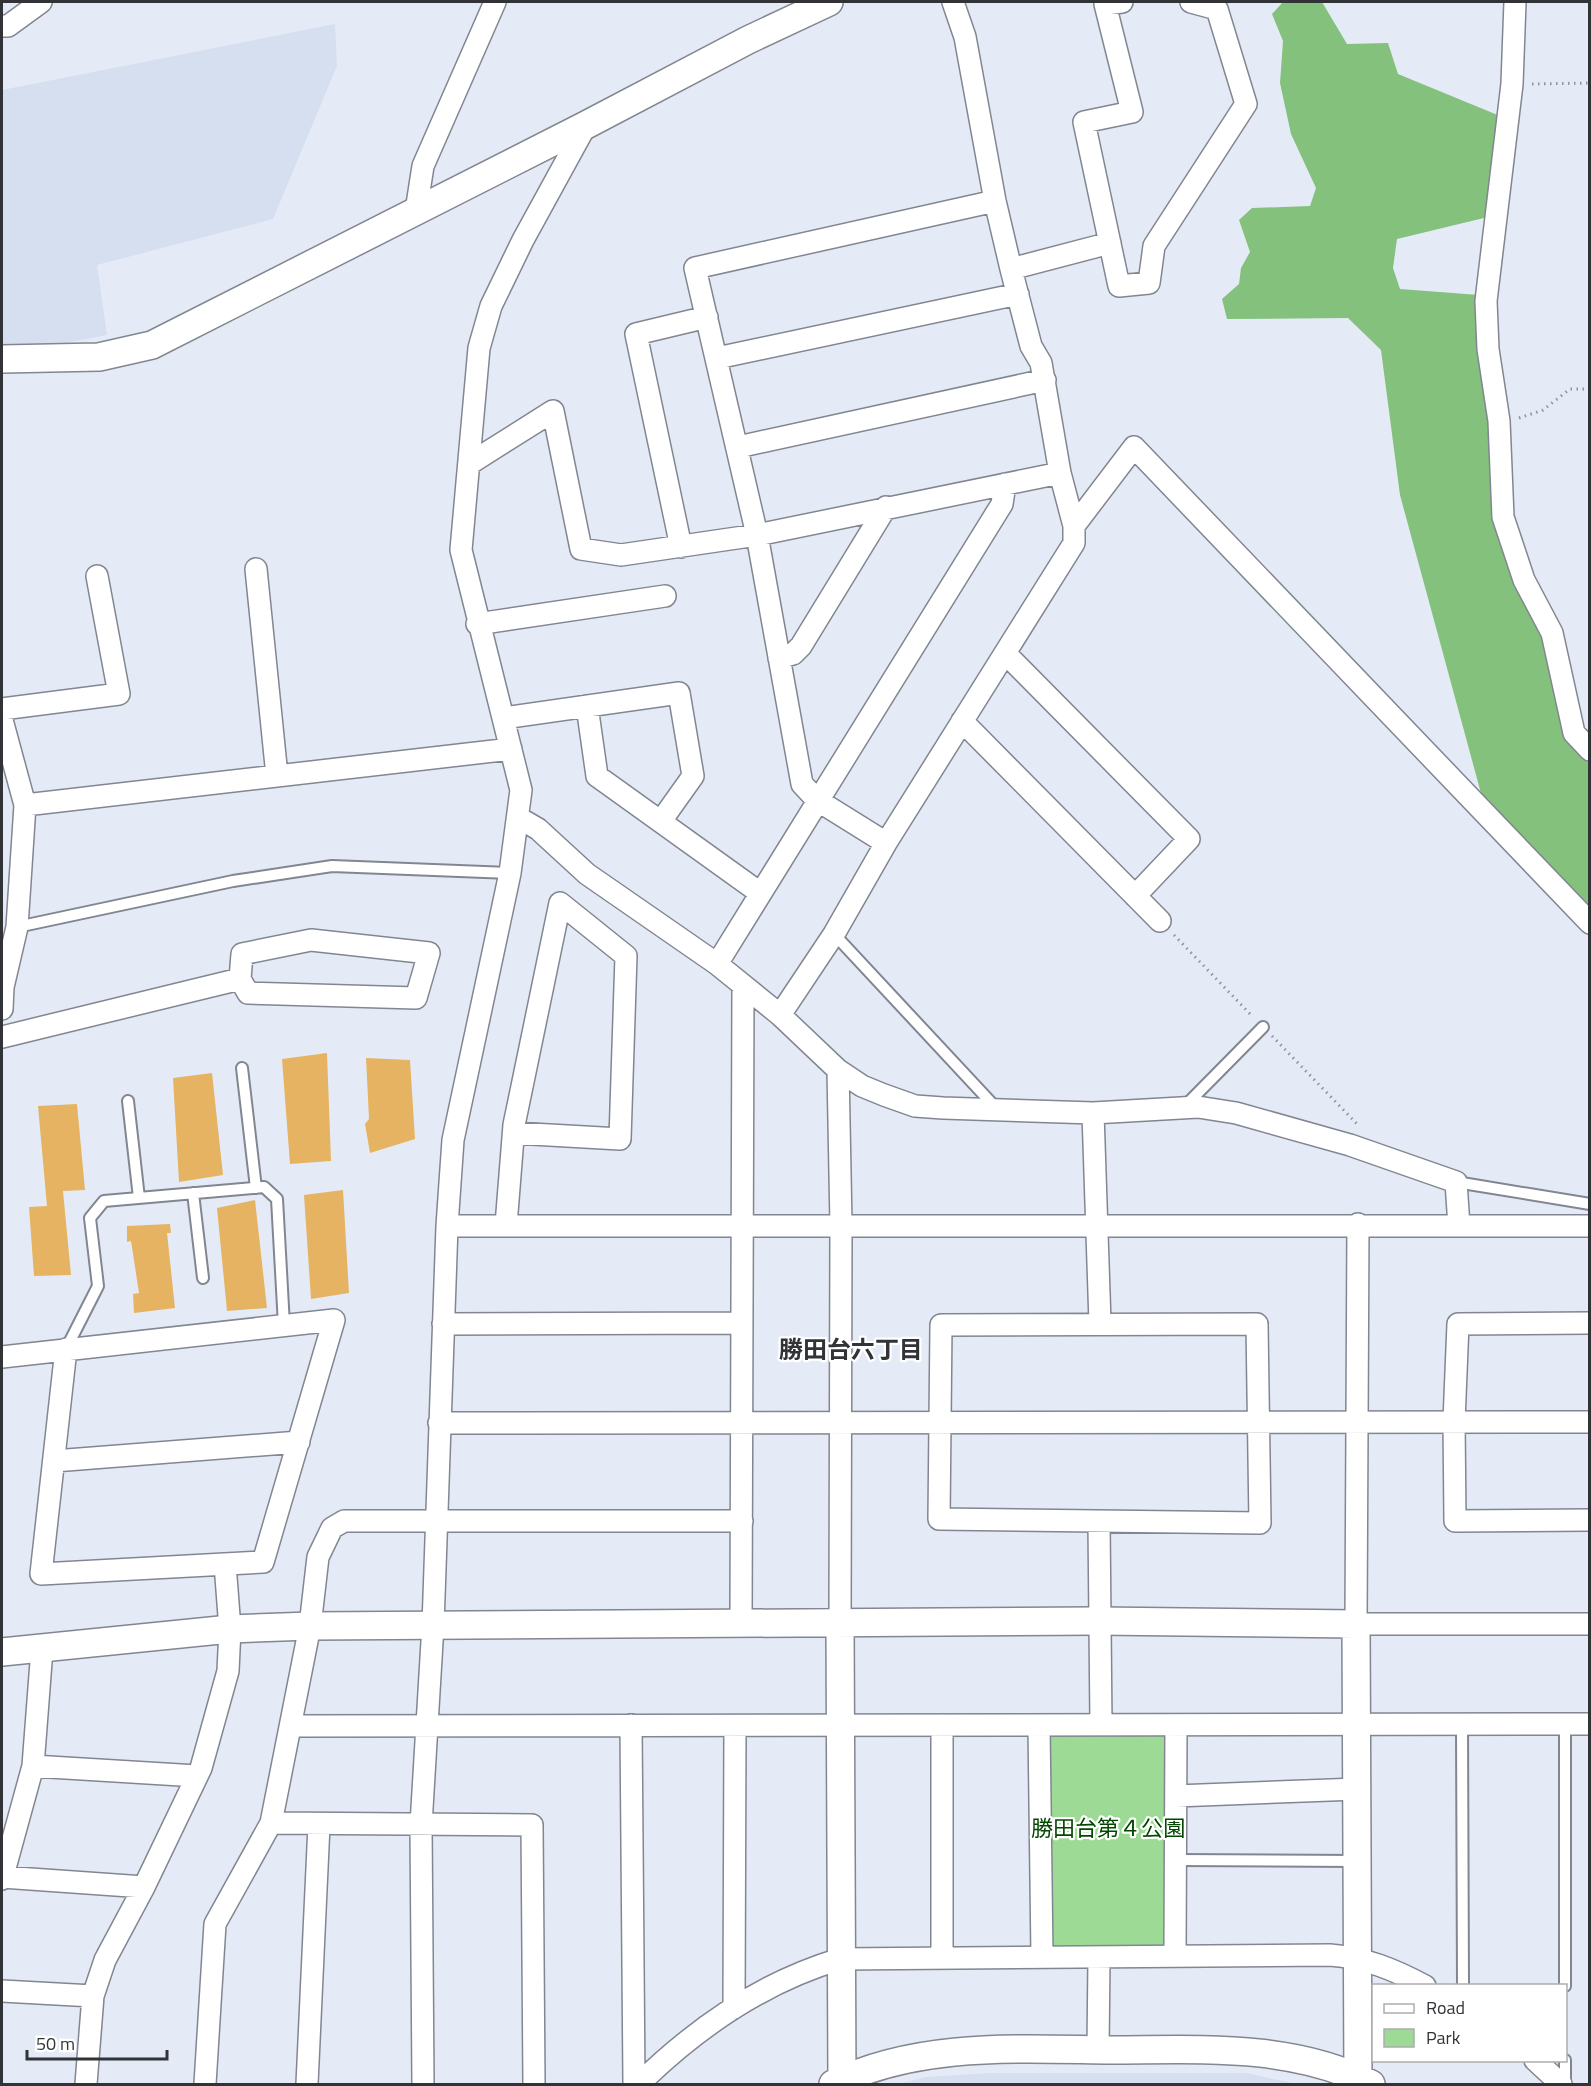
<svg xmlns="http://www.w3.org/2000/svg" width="1591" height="2086" viewBox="0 0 1591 2086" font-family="'Titillium Web','Noto Sans JP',sans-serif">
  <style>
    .built { fill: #d6dff0 }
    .green { fill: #9dda95 }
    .forest { fill: #83c17c }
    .building { fill: #e5b361 }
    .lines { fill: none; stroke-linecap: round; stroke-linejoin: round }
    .service-casing { stroke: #818690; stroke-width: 14 }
    .minor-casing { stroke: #818690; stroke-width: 24 }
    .tertiary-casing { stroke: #818690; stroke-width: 30 }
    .path { stroke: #8f939b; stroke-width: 3; stroke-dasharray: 1.5 4.5; stroke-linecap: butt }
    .service { stroke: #fff; stroke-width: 10 }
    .minor { stroke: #fff; stroke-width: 21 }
    .tertiary { stroke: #fff; stroke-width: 27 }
    .labels { text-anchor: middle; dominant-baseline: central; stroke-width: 4.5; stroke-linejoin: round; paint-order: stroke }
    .park-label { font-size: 22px; fill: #034700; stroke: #fff }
    .neighbourhood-label { font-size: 24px; font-weight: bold; fill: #313337; stroke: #fff }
  </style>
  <rect width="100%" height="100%" fill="#e5ebf6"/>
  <!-- built -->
  <path class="built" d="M 335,24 L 337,66 L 273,219 L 97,265 L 107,335 L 30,350 L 2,347 L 2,90 Z
    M 991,2073 L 1246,2073 L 1297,2084 L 898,2084 L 926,2077 Z"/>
  <!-- green -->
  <path class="green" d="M 1039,1726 L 1176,1726 L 1175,1955 L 1042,1957 Z"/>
  <!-- forest -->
  <path class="forest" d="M 1283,2 L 1322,2 L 1347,44 L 1388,43 L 1398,74 L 1500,116 L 1488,217 L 1397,239 L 1393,268 L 1400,289 L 1479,295 L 1513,576 L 1547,646 L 1567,736 L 1589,763 L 1589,912 L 1482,797 L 1400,495 L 1381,350 L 1348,318 L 1227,319 L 1222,299 L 1239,284 L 1241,268 L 1250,252 L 1239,220 L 1252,208 L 1310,206 L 1316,188 L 1291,134 L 1280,83 L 1283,41 L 1272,14 Z"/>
  <!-- building -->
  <path class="building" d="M 327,1053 L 331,1161 L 290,1164 L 282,1059 Z
    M 366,1058 L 410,1060 L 415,1139 L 370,1153 L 365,1124 L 369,1119 Z
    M 212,1073 L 223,1175 L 179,1182 L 173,1078 Z
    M 77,1104 L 85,1190 L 63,1191 L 71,1275 L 34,1276 L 29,1207 L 47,1206 L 38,1106 Z
    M 343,1190 L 349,1293 L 311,1299 L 304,1195 Z
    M 255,1200 L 267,1308 L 227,1311 L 217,1208 Z
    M 170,1224 L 171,1233 L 167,1233 L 175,1308 L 134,1313 L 133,1294 L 139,1293 L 131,1241 L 127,1242 L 127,1226 Z"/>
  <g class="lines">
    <defs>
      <path id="service" d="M 17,927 L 233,881 L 332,866 L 510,873
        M 834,934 L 998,1110
        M 242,1068 L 256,1188
        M 128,1101 L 139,1198
        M 1186,1105 L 1263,1027
        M 1456,1182 L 1590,1204
        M 193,1193 L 203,1278
        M 66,1349 L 98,1286 L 90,1218 L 104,1201 L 264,1187 L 277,1199 L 284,1325
        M 1462,1724 L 1463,1986
        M 1176,1860 L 1357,1861
        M 1565,1986 L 1565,1724
        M 1565,2084 L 1565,2060"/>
      <path id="minor" d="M 1122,2 L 1105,4 L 1132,112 L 1084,122 L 1119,286 L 1149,283 L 1154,246 L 1246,104 L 1217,9 L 1191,2
        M 1515,2 L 1512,84 L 1486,301 L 1488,349 L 1499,421 L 1503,517 L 1524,580 L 1552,633 L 1574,733 L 1590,750
        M 2,26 L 8,26 L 41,2
        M 416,211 L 423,166 L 495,2
        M 1011,269 L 1110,243
        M 717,358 L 1018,294
        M 738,447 L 1045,380
        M 469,464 L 553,411 L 581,549 L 621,555 L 757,535 L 1060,473
        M 1074,526 L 1134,447 L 1590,923
        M 681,547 L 636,334 L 707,317
        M 256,569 L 277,776
        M 477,624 L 665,596
        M 1005,653 L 1189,839 L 1135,896
        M 779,658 L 793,654 L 801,646 L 886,507
        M 587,706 L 597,776 L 760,893
        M 2,709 L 119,694 L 97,576
        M 504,718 L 679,693 L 693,776 L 661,821
        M 2,720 L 25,805 L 17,927 L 3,987 L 2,1009
        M 962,721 L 1160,921
        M 25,805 L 511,749
        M 519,818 L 538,829 L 587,874 L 717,964 L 780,1015 L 838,1070 L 862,1086 L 884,1095 L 915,1106 L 943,1108 L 1093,1113 L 1198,1107 L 1236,1113 L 1350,1145 L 1456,1182 L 1459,1226
        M 886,843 L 817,800 L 802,784 L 757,535 L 695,268 L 995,201
        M 717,964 L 1002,504 L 1005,484
        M 780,1015 L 834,934 L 886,843 L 1074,543 L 1074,526 L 1060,473 L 1041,363 L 1031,346 L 1011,269 L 995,201 L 965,37 L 953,2
        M 2,1037 L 240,979 L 248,993 L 416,998 L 429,953 L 311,940 L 242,954 L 240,979
        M 838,1070 L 841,1225 L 840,1622
        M 1093,1113 L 1100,1323
        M 1358,1224 L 1356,1624 L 1590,1624
        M 506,1225 L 514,1125 L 560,903 L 626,956 L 620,1139 L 514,1133
        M 447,1226 L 1590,1226
        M 1590,1323 L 1458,1324 L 1454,1421 L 1455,1521 L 1590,1520
        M 443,1324 L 742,1323
        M 1257,1324 L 1260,1523 L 939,1519 L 941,1325 Z
        M 2,1357 L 334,1320 L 263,1562 L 41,1574 L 66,1349
        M 439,1423 L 1590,1422
        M 54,1461 L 299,1442
        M 1099,1522 L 1101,1725
        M 741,1623 L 743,985
        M 631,1725 L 634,2084
        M 291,1726 L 1590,1724
        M 1039,1726 L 1042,1957
        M 33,1766 L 197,1776
        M 1176,1796 L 1357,1789
        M 271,1823 L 532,1825 L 534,2084
        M 2,1877 L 144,1887
        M 2,1879 L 33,1766 L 42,1649
        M 1175,1955 L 1176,1726
        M 942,1957 L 942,1725
        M 2,1991 L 93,1996
        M 734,2008 L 735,1726
        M 1098,2050 L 1099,1958
        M 1535,2060 L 1561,2084
        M 86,2084 L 93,1996 L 105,1960 L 144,1887 L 201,1768 L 228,1671 L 230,1629 L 225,1564
        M 205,2084 L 215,1924 L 271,1823 L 310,1626 L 318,1557 L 332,1528 L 344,1521 L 742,1521
        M 307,2084 L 319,1825
        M 423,2084 L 421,1825 L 433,1625 L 447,1226 L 453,1140 L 510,873 L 521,790 L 461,550 L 479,348 L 491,306 L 523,240 L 586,125
        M 639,2084 C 696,2028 763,1982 840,1959 L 1330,1955 C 1366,1958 1393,1969 1425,1986"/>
      <path id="tertiary" d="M 2,359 L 99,357 L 152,345 L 586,125 L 748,40 L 829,2
        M 840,1622 L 842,2084
        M 2,1652 L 230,1629 L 310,1626 L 1098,1621 L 1356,1624 L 1358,2084
        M 833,2084 C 919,2042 1018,2049 1111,2050 C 1198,2050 1292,2043 1371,2084"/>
    </defs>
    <!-- service casing -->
    <use href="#service" class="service-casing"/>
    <!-- minor casing -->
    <use href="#minor" class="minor-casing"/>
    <!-- tertiary casing -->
    <use href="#tertiary" class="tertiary-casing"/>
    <!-- path -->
    <path class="path" d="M 1532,84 L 1590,83
      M 1519,418 L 1543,410 L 1570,389 L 1590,389
      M 1174,935 L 1253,1017
      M 1272,1036 L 1359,1126"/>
    <!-- service -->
    <use href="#service" class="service"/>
    <!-- minor -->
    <use href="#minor" class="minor"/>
    <!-- tertiary -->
    <use href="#tertiary" class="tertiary"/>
  </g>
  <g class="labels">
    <!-- park labels -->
    <g class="park-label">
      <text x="1108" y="1828">勝田台第４公園</text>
    </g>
    <!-- neighbourhood labels -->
    <g class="neighbourhood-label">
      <text x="851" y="1349">勝田台六丁目</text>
    </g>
  </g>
  <!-- border -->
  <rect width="1591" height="2086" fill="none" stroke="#313337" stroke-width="6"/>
  <!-- legend -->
  <rect x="1372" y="1984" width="195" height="78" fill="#ffffff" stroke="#adadaf" stroke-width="1.5"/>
  <rect x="1384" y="2004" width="30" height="9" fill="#ffffff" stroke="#adadaf" stroke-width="1.5"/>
  <text x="1426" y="2014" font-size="18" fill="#313337">Road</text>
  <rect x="1384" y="2029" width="30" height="18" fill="#9dda95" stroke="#adadaf" stroke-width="1.5"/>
  <text x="1426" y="2044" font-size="18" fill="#313337">Park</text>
  <!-- scale -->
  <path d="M27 2050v9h140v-9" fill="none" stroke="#313337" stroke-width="3"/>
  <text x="36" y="2050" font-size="18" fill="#313337" stroke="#ffffff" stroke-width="4.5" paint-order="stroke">50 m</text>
</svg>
